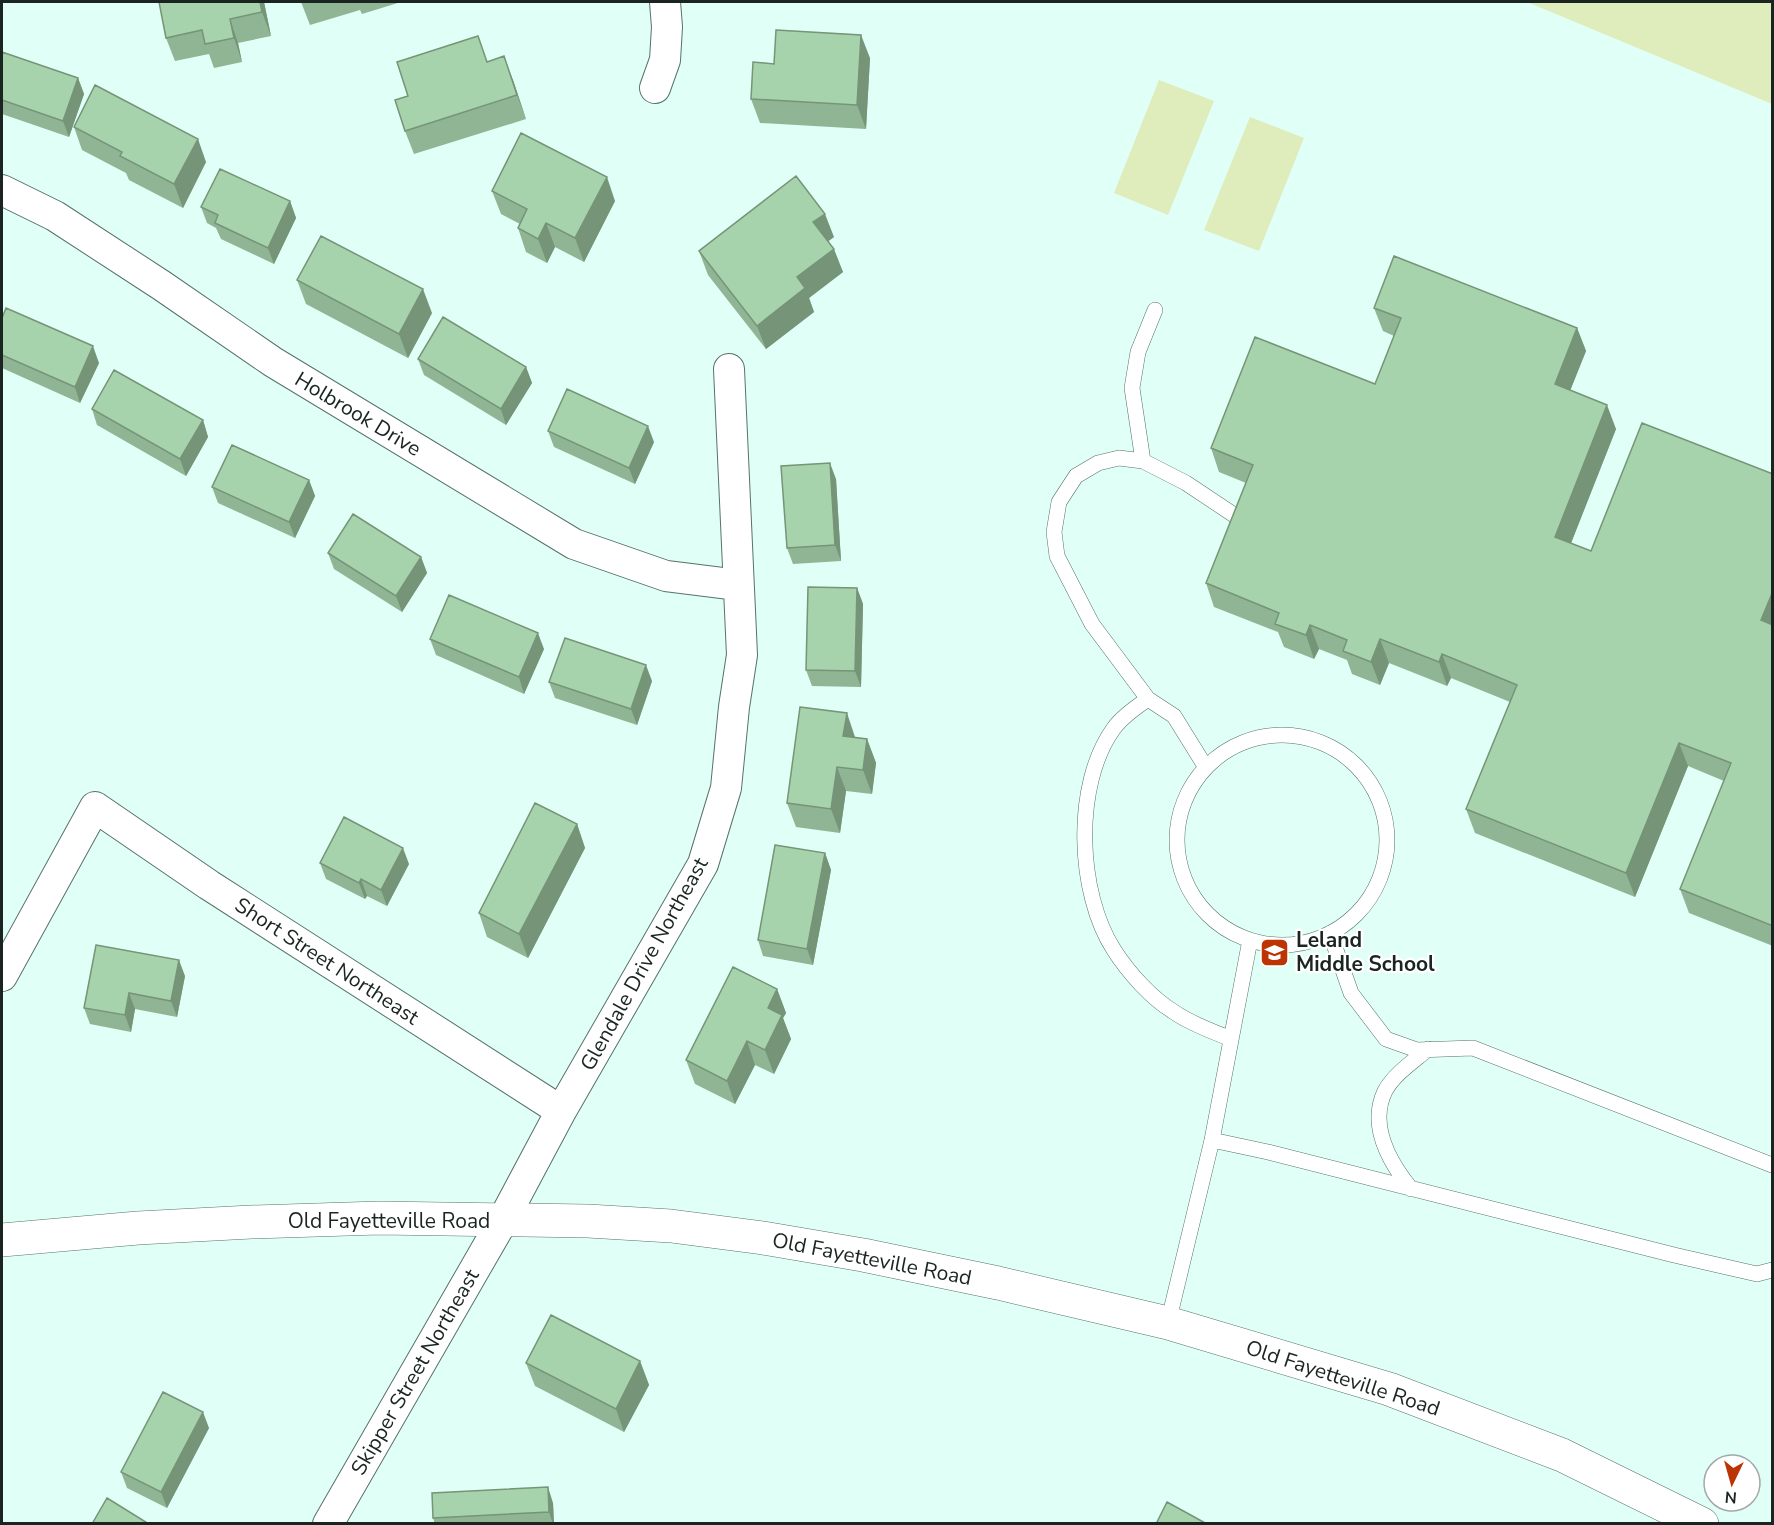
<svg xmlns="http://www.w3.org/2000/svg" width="1774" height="1525" viewBox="0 0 1774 1525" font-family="'Nunito Sans',sans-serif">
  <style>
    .green { fill: #dfecbc }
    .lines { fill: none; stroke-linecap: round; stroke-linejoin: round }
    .service-casing { stroke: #56726a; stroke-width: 16 }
    .minor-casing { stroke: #56726a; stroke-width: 32 }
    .tertiary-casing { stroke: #56726a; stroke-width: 34 }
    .service { stroke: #fff; stroke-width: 15 }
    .minor { stroke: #fff; stroke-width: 30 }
    .tertiary { stroke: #fff; stroke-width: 33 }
    .wall { fill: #90b594 }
    .shaded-wall { fill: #759478 }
    .building { fill: #a7d3ac; stroke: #759478; stroke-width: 1.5 }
    .labels { text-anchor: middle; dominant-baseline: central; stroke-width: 4.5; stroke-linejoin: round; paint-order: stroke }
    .street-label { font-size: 21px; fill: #1a2522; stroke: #fff }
    .poi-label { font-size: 21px; font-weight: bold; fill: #1a2522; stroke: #fff; text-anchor: start }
  </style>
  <rect width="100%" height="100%" fill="#e0fff6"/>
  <!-- green -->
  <path class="green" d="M 1527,2 L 1772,2 L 1772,104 Z
    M 1159,80 L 1214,101 L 1168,215 L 1114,193 Z
    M 1250,117 L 1304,138 L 1259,251 L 1204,230 Z"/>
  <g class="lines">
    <defs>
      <path id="service" d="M 1143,461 L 1132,388 L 1138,352 L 1155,310
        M 1148,699 C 1136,707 1123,716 1114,728 C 1073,784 1077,893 1114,950 C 1128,972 1151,998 1174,1012 C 1191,1024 1212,1031 1231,1039
        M1177 840a105 105 0 1 1 210 0a105 105 0 1 1-210 0Z
        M 1205,766 L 1174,716 L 1148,699 L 1092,624 L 1057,556 L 1054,532 L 1059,502 L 1076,476 L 1098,463 L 1119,458 L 1143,461 L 1186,483 L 1240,519
        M 1330,933 L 1351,993 L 1386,1039 L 1417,1050 L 1473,1048 L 1772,1165
        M 1212,1140 L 1268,1152 L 1674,1255 L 1757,1274 L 1772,1270
        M 1411,1189 C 1390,1163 1368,1126 1385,1091 C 1394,1074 1414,1061 1428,1049
        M 1168,1323 L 1212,1140 L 1250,940"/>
      <path id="minor" d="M 655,88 L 665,60 L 667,27 L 665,2
        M 2,190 L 55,216 L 161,285 L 273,362 L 574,544 L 666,576 L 738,585
        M 2,976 L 95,807 L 209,885 L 561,1111
        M 328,1524 L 503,1220 L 561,1111 L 703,864 L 726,788 L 734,707 L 742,655 L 729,369"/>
      <path id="tertiary" d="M 2,1240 L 138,1228 L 251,1222 L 379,1218 L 588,1221 L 671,1226 L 763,1238 L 863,1255 L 998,1283 L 1168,1323 L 1389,1389 L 1562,1455 L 1702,1524"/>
    </defs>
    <!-- service casing -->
    <use href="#service" class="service-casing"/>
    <!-- minor casing -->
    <use href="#minor" class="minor-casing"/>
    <!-- tertiary casing -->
    <use href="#tertiary" class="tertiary-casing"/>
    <!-- service -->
    <use href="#service" class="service"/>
    <!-- minor -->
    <use href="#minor" class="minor"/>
    <!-- tertiary -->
    <use href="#tertiary" class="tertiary"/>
  </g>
  <!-- wall -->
  <path class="wall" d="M 264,2 L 271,36 L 238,43 L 242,62 L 214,68 L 209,54 L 175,61 L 166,38 Z
    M 301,2 L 401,2 L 362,14 L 360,10 L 310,25 Z
    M 2,52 L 78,78 L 84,94 L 69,137 L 2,114 Z
    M 870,58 L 866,129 L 760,123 L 751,99 L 774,64 Z
    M 488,62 L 513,80 L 526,119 L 414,154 L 405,131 L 408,96 Z
    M 74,127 L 206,162 L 183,208 L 129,180 L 126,173 L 82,150 Z
    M 492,191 L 615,201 L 584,262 L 555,247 L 547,263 L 526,252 L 518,228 L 520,224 L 501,214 Z
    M 290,201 L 296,218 L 274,264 L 221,239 L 216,228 L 207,223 L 201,207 Z
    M 834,237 L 828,241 L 843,272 L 809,298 L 814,312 L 766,349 L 708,275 L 699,251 Z
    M 297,280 L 432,313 L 408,358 L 306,304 Z
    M 1374,308 L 1577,328 L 1586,351 L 1570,391 L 1616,429 L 1571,543 L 1591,551 L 1773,474 L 1773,946 L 1689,913 L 1680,889 L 1724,781 L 1688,766 L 1635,897 L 1475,833 L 1466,809 L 1510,702 L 1451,678 L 1447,686 L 1389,663 L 1380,685 L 1352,674 L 1347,660 L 1319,649 L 1314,659 L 1284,647 L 1278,632 L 1214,607 L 1206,583 L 1246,483 L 1219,472 L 1211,448 L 1375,384 L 1394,336 L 1383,331 Z
    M 2,318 L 99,363 L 80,403 L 2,368 Z
    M 418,359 L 526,367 L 532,383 L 506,425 L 424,375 Z
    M 92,409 L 203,420 L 208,437 L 186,476 L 97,425 Z
    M 548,431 L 654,442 L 635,484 L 554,447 Z
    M 836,479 L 841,561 L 793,564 L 787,548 Z
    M 309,480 L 315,496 L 295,538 L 218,503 L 212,487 Z
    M 328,553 L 421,557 L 427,573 L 402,612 L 334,569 Z
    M 857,588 L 863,604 L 861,687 L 812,686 L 806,670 Z
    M 430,639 L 544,649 L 524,694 L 436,655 Z
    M 652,681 L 637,725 L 555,698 L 549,682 Z
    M 855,737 L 855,738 L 867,739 L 876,763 L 872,794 L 846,791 L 840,833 L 796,827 L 787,803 Z
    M 577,824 L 585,848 L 528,958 L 487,937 L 479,913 Z
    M 825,853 L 831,870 L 813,965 L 763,956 L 758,940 Z
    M 320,863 L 409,864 L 387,906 L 367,896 L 365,899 L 326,879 Z
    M 96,945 L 185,976 L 177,1017 L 135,1009 L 131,1032 L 90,1024 L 84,1008 Z
    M 777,989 L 786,1013 L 783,1018 L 791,1039 L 774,1074 L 755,1065 L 735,1104 L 695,1084 L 686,1060 Z
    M 640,1361 L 649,1385 L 624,1432 L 535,1386 L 526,1363 Z
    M 209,1428 L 167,1508 L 127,1488 L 121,1472 Z
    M 553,1503 L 554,1524 L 435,1524 L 433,1518 Z"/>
  <!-- shaded-wall -->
  <path class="shaded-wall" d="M 260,2 L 264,2 L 271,36 L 262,12 Z
    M 230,19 L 238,43 L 242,62 L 234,38 Z
    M 861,35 L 870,58 L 866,129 L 857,105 Z
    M 504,56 L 513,80 L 526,119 L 517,95 Z
    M 78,78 L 84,94 L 69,137 L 63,121 Z
    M 198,139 L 206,162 L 183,208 L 174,184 Z
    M 607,177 L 615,201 L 584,262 L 575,238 Z
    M 290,201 L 296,218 L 274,264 L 268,248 Z
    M 825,214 L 834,237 L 822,246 L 813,222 Z
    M 546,223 L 555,247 L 547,263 L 538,239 Z
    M 834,249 L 843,272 L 809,298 L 814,312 L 766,349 L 757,326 L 797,277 Z
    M 423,289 L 432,313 L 408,358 L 399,334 Z
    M 1577,328 L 1586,351 L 1563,408 L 1555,384 Z
    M 93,346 L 99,363 L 80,403 L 75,387 Z
    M 526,367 L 532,383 L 506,425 L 501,409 Z
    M 1607,405 L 1616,429 L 1564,561 L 1555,537 Z
    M 203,420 L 208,437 L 186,476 L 180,459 Z
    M 648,426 L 654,442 L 635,484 L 629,468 Z
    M 830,463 L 836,479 L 841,561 L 835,545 Z
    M 309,480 L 315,496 L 295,538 L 289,522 Z
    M 421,557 L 427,573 L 402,612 L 396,596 Z
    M 857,588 L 863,604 L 861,687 L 855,671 Z
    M 1773,591 L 1773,637 L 1761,620 Z
    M 1310,625 L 1319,649 L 1314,659 L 1306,635 Z
    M 538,633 L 544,649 L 524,694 L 519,677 Z
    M 1380,639 L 1389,663 L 1380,685 L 1371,662 Z
    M 1442,654 L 1451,678 L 1447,686 L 1439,662 Z
    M 646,665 L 652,681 L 637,725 L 631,709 Z
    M 847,713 L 855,737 L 852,760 L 843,736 Z
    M 867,739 L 876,763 L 872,794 L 863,770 Z
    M 1679,743 L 1688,766 L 1635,897 L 1626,873 Z
    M 837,767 L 846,791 L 840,833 L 831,809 Z
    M 577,824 L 585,848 L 528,958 L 519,934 Z
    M 403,848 L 409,864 L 387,906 L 381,890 Z
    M 825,853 L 831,870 L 813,965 L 807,949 Z
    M 361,879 L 367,896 L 365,899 L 359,883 Z
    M 179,960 L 185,976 L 177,1017 L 171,1001 Z
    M 777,989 L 786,1013 L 783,1018 L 791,1039 L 774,1074 L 765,1050 L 768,1008 Z
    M 129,993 L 135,1009 L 131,1032 L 125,1015 Z
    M 747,1041 L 755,1065 L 735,1104 L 727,1081 Z
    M 640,1361 L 649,1385 L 624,1432 L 616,1409 Z
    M 203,1412 L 209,1428 L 167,1508 L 161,1492 Z
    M 548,1487 L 553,1503 L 554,1524 L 553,1524 L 549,1512 Z"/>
  <!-- building -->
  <path class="building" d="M 159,2 L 260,2 L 262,12 L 230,19 L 234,38 L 205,44 L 202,30 L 166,38 Z
    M 776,30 L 861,35 L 857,105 L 751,99 L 753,62 L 774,64 Z
    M 478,36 L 487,62 L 504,56 L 517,95 L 405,131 L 395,100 L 408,96 L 397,62 Z
    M 2,52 L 78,78 L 63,121 L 2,100 Z
    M 95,85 L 198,139 L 174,184 L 120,156 L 122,152 L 74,127 Z
    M 521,133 L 607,177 L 575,238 L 546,223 L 538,239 L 518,228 L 527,209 L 492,191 Z
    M 220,169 L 290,201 L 268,248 L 215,223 L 218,215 L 201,207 Z
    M 796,176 L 825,214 L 813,222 L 834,249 L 797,277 L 805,288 L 757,326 L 699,251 Z
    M 321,236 L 423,289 L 399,334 L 297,280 Z
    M 1394,256 L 1577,328 L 1555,384 L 1607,405 L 1555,537 L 1591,551 L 1642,423 L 1773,474 L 1773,591 L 1761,620 L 1773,625 L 1773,926 L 1680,889 L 1731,763 L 1679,743 L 1626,873 L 1466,809 L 1517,685 L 1442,654 L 1439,662 L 1380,639 L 1371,662 L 1343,651 L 1347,640 L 1310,625 L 1306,635 L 1275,624 L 1279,613 L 1206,583 L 1253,465 L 1211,448 L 1255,337 L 1375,384 L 1401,318 L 1374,308 Z
    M 6,308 L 93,346 L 75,387 L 2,355 L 2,318 Z
    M 443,317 L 526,367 L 501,409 L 418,359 Z
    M 114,370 L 203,420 L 180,459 L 92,409 Z
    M 567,389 L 648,426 L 629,468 L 548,431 Z
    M 232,445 L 309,480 L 289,522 L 212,487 Z
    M 830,463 L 835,545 L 787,548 L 781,466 Z
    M 353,514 L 421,557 L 396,596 L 328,553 Z
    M 808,587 L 857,588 L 855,671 L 806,670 Z
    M 449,595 L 538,633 L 519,677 L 430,639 Z
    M 565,638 L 646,665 L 631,709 L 549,682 Z
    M 800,707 L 847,713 L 843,736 L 867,739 L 863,770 L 837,767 L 831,809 L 787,803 Z
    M 535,803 L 577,824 L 519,934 L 479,913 Z
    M 344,817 L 403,848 L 381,890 L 361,879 L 359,883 L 320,863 Z
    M 775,845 L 825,853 L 807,949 L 758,940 Z
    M 96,945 L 179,960 L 171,1001 L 129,993 L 125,1015 L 84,1008 Z
    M 733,967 L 777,989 L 768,1008 L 782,1015 L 765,1050 L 747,1041 L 727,1081 L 686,1060 Z
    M 551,1315 L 640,1361 L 616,1409 L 526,1363 Z
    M 163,1392 L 203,1412 L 161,1492 L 121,1472 Z
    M 548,1487 L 549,1512 L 433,1518 L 432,1493 Z
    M 107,1498 L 149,1524 L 92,1524 Z
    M 1167,1502 L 1207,1524 L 1156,1524 Z"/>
  <!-- icons -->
  <defs>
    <symbol id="school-square" viewBox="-11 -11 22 22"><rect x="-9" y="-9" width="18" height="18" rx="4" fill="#bc3304" stroke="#fff"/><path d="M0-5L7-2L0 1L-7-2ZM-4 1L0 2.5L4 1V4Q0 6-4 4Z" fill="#fff"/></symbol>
  </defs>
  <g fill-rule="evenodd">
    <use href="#school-square" x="1258" y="936" width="33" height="33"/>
  </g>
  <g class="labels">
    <!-- street labels -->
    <g class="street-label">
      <text transform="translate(358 414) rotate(31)">Holbrook Drive</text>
      <text transform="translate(327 961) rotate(33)">Short Street Northeast</text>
      <text transform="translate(644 964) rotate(-61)">Glendale Drive Northeast</text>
      <text x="389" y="1221">Old Fayetteville Road</text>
      <text transform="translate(872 1259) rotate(11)">Old Fayetteville Road</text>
      <text transform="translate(415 1372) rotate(-60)">Skipper Street Northeast</text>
      <text transform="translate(1343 1378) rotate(18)">Old Fayetteville Road</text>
    </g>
    <!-- poi labels -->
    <g class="poi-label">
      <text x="1296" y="940">Leland<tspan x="1296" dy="24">Middle School</tspan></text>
    </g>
  </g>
  <!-- border -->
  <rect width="1774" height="1525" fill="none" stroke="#1a2522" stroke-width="6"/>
  <!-- north arrow -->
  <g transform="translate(1732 1483) rotate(185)"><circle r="28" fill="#ffffff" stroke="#a3a8a7" stroke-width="1.5"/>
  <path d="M0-4.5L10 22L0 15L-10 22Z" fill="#bc3304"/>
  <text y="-9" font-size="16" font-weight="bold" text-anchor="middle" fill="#1a2522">N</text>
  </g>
</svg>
